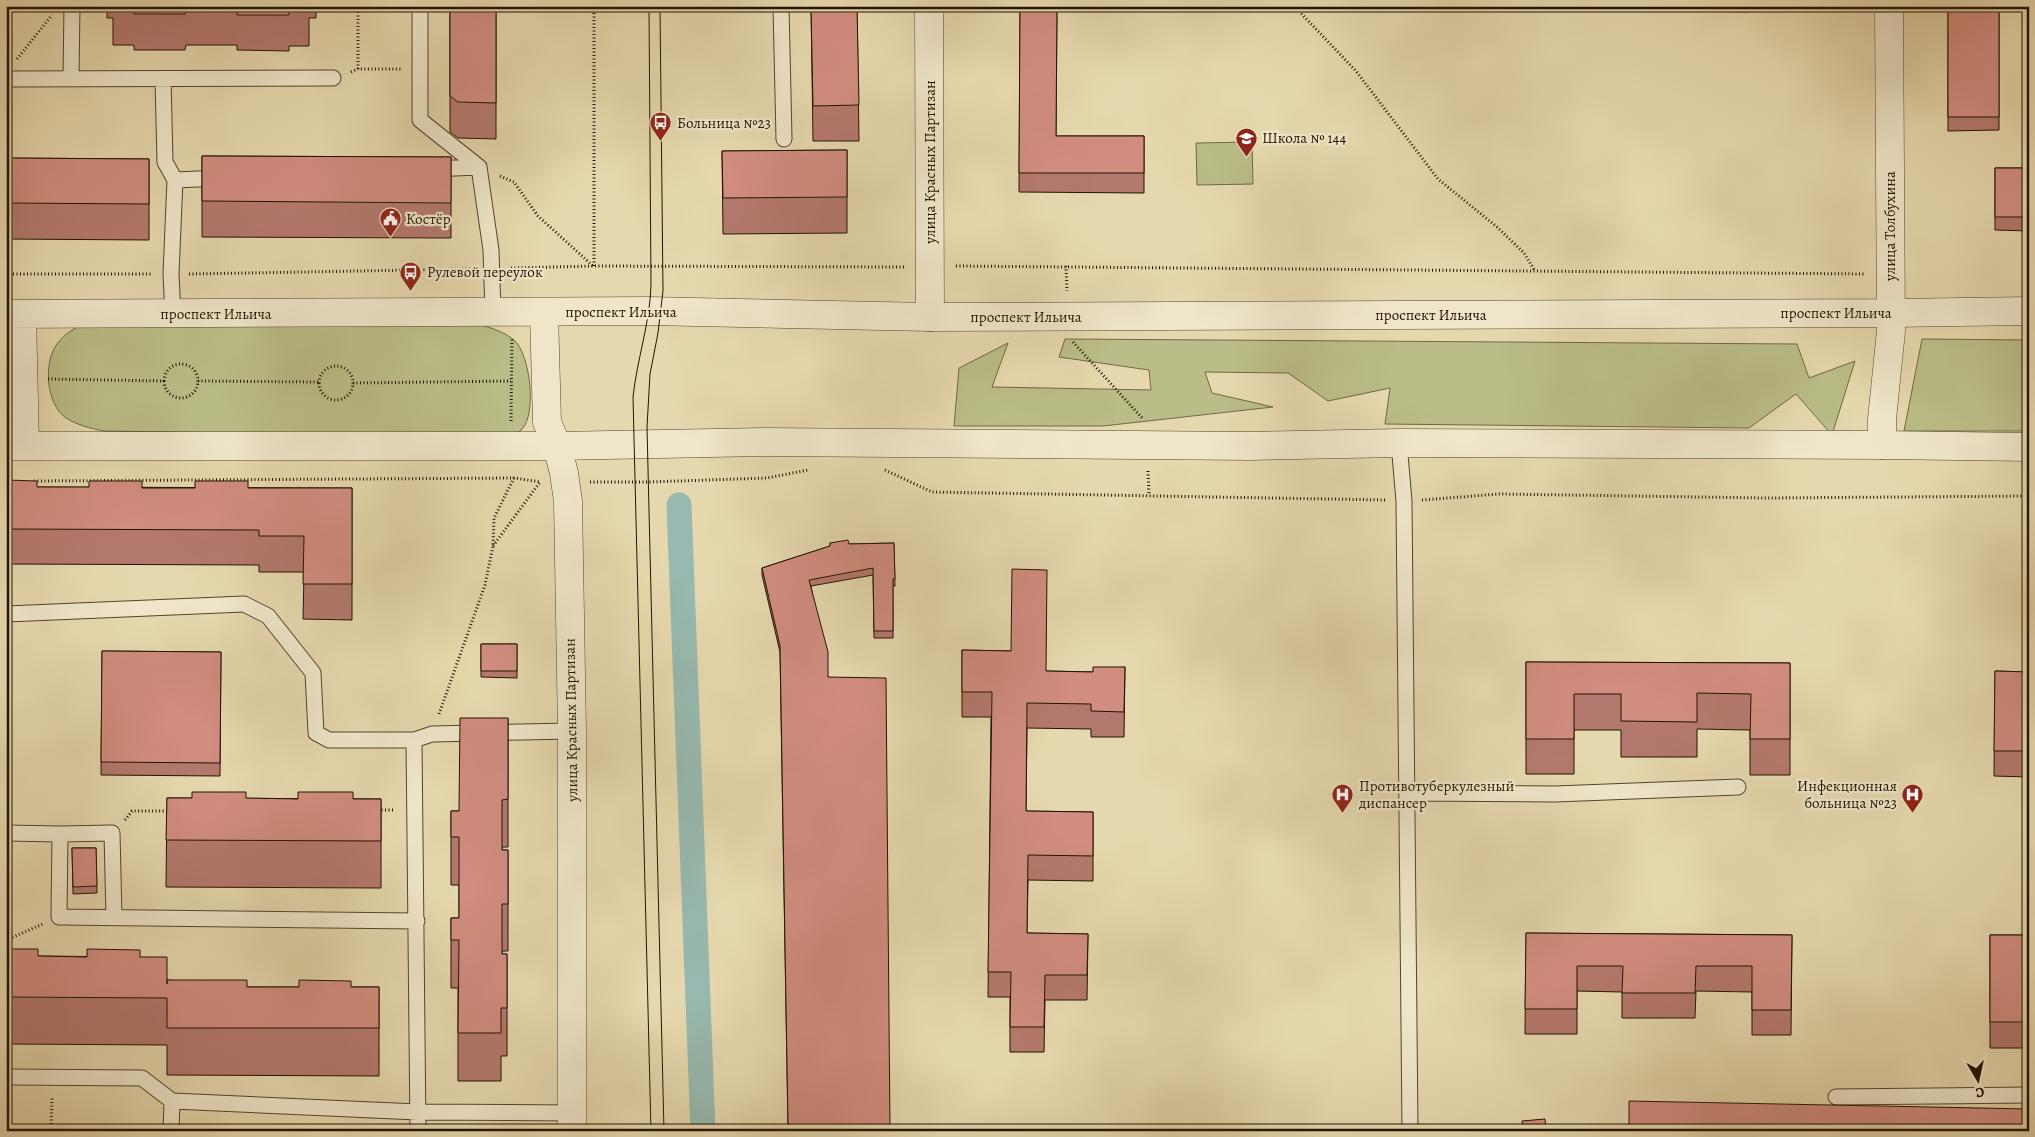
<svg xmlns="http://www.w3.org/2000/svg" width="2035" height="1137" viewBox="0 0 2035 1137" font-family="Alegreya,serif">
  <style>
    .green { fill: #babd87; stroke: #6e6844 }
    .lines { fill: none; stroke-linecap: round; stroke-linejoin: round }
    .canal { stroke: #97b9af; stroke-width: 25 }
    .service-casing { stroke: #53442c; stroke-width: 17 }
    .minor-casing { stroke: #53442c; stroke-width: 29 }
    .tertiary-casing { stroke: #53442c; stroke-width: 29 }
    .path { stroke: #221300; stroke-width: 3; stroke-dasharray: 1 2.5; stroke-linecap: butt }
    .service { stroke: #efe6ca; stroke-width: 15 }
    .minor { stroke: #efe6ca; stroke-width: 28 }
    .tertiary { stroke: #efe6ca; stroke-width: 28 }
    .tram { stroke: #221300; stroke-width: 1 }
    .wall { fill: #b4796e; stroke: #221300 }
    .building { fill: #d18d80; stroke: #221300 }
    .labels { text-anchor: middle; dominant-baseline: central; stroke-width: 4.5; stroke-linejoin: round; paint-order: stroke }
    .poi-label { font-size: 15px; fill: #221300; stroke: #efe6ca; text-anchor: start }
    .street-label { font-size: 15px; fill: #221300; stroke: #efe6ca }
  </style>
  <rect width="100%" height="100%" fill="#e6d8ae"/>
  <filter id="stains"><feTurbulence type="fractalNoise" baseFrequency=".004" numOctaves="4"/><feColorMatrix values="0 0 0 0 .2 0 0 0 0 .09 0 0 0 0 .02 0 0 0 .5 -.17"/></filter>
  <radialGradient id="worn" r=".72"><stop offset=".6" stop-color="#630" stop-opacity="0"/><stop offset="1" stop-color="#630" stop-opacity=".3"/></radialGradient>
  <!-- green -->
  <path class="green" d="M 1252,142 L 1253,184 L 1197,185 L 1196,143 Z
    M 88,322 L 481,325 C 494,329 505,332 515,341 C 530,355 537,414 522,429 C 519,433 513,435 509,437 L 103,431 C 90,428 77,425 66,418 C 46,404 43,363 57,344 C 65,333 76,327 88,322 Z
    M 1065,339 L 1797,344 L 1809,378 L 1855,361 L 1832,435 L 1796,394 L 1749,428 L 1385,424 L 1390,388 L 1328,401 L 1288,373 L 1205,372 L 1212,393 L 1273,407 L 1103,426 L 954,426 L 959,368 L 1008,343 L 992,387 L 1151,390 L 1149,370 L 1059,357 Z
    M 1922,339 L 2029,340 L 2029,431 L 1904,431 Z"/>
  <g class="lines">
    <!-- canal -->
    <path class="canal" d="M 679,505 L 703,1131"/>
    <defs>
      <path id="service" d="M 420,6 L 420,120 L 479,167 L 491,250 L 493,312
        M 781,6 L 784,139
        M 6,79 L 333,78
        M 71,79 L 72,6
        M 163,79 L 165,162 L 175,180
        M 431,169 L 479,167
        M 173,315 L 171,274 L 175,180 L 221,178
        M 1399,443 L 1404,501 L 1410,1131
        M 6,614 L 244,604 L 268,616 L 313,673 L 316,733 L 329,740 L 414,740
        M 1407,793 L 1555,794 L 1738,787
        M 6,833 L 60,834 L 59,917 L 417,921
        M 60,834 L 112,833 L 114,918
        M 6,1077 L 142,1078 L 172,1101 L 418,1112 L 572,1113
        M 1836,1097 L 2029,1095
        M 171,1131 L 172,1101
        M 418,1131 L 414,740 L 432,734 L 572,731"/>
      <path id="minor" d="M 929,6 L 930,317
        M 1891,313 L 2029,311
        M 1882,445 L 2029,447
        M 557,446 L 564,473 L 568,501 L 572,731 L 572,1131"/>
      <path id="tertiary" d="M 544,312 L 547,422 L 557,446
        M 6,314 L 649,311 L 930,317 L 1891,313
        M 22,314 L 25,446
        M 6,446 L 557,446 L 763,442 L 1251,446 L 1399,443 L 1882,445 L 1882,419 L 1891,331 L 1889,6"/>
    </defs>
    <!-- service casing -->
    <use href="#service" class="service-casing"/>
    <!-- minor casing -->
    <use href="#minor" class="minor-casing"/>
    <!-- tertiary casing -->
    <use href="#tertiary" class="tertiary-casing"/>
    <!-- path -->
    <path class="path" d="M 1294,6 L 1356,71 L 1438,179 L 1497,227 L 1524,253 L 1535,271
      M 17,59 L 52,15
      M 358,69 L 358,6
      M 351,72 L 358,69 L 401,69
      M 500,176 L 514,182 L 538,216 L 593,266
      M 594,266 L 594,6
      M 956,266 L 1865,274
      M 1066,266 L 1067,291
      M 511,268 L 594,266 L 905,267
      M 6,274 L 152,274
      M 189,274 L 472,269
      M 1073,342 L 1143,419
      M164 381a17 17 0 1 1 34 0a17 17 0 1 1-34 0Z
      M319 383a17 17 0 1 1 34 0a17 17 0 1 1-34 0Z
      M 48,379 L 164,381
      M 198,381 L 319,382
      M 353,383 L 511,381
      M 511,421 L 512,337
      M 885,470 L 932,492 L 1386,500
      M 1148,471 L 1149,495
      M 34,481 L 515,478 L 540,482 L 493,546
      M 590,482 L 649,482 L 767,478 L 808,470
      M 1422,500 L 1499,494 L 1766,498 L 2029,496
      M 439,714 L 485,585 L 493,546 L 494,518 L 515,476
      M 378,810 L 395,810
      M 125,820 L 132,811 L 170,811
      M 6,940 L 43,924
      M 51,1131 L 52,1097"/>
    <!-- service -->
    <use href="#service" class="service"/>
    <!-- minor -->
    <use href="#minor" class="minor"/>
    <!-- tertiary -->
    <use href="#tertiary" class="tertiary"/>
    <!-- tram -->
    <path class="tram" d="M 649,6 L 651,285 C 650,323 637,359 633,397 L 651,1131
      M 660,6 L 663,291 L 658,333 L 650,374 L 647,427 L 664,1131"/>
  </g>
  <!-- wall -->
  <path class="wall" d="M 107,6 L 316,6 L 316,18 L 309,18 L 309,46 L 289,46 L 289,51 L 237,50 L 237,45 L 186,45 L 185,50 L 134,50 L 134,45 L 113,45 L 113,18 L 107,18 Z
    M 450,6 L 496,6 L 496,139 L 458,138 L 450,132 Z
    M 811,6 L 857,6 L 859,141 L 813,141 Z
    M 1020,6 L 1162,6 L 1162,9 L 1057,9 L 1056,136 L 1144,136 L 1144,193 L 1019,192 Z
    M 1655,6 L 1748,6 L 1748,12 L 1655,10 Z
    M 1948,6 L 1999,6 L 1999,130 L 1948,131 Z
    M 847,150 L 847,233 L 723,234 L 722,151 Z
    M 202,156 L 451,157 L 451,238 L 202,237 Z
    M 6,158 L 149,159 L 149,240 L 6,239 Z
    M 1995,168 L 2029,168 L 2029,231 L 1995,230 Z
    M 6,480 L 37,487 L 352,488 L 352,620 L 303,619 L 304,572 L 259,572 L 259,565 L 6,564 Z
    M 830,543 L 849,544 L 894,543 L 895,586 L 893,586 L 893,638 L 874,638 L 873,575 L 811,586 L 828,677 L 890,1131 L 788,1130 L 780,652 L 762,575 L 762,568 L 830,546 Z
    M 481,644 L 517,644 L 517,678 L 481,677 Z
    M 962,650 L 1011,651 L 1046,671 L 1093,672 L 1125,667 L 1124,737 L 1091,737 L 1091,729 L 1027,728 L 1026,811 L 1093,812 L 1093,881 L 1028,880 L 1027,933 L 1088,934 L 1087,1000 L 1045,1000 L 1044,1052 L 1010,1052 L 1010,997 L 988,997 L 991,717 L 962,717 Z
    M 102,651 L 221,652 L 220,776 L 101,775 Z
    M 1526,662 L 1790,663 L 1790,775 L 1750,775 L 1750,730 L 1697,729 L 1697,757 L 1621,757 L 1621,730 L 1574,730 L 1574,774 L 1526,774 Z
    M 1995,671 L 2029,672 L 2029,777 L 1994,776 Z
    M 508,718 L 508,847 L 502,847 L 502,850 L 508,850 L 508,951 L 502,951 L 502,954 L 507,954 L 507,1056 L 501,1056 L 501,1081 L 458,1081 L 458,988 L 451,988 L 451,918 L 459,918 L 459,885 L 451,885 L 451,811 L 459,811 Z
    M 167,798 L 381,799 L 381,888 L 166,887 Z
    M 72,848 L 96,848 L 97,893 L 73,894 Z
    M 1526,933 L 1792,935 L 1791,1035 L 1752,1035 L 1752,992 L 1696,991 L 1695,1018 L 1622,1018 L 1622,992 L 1577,991 L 1577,1034 L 1525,1034 Z
    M 1990,935 L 2029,935 L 2029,1048 L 1990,1048 Z
    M 6,949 L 38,956 L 140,957 L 167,980 L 247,987 L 379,987 L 379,1076 L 167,1075 L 167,1045 L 6,1044 Z"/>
  <!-- building -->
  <path class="building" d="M 113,6 L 309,6 L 309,10 L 289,10 L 289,15 L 237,15 L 237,10 L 186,10 L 185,14 L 134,14 L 134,9 L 113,9 Z
    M 450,6 L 496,6 L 496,103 L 458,102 L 450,96 Z
    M 811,6 L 857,6 L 859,105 L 813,106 Z
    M 1020,6 L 1057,6 L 1056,136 L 1144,136 L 1144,173 L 1019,173 Z
    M 1948,6 L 1999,6 L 1999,117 L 1948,117 Z
    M 847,150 L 847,197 L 723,198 L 722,151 Z
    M 202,156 L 451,157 L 451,203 L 202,201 Z
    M 6,158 L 149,159 L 149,204 L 6,203 Z
    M 1995,168 L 2029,168 L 2029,217 L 1995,217 Z
    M 6,480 L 37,481 L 37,487 L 89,487 L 89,481 L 142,481 L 142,488 L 195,488 L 195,481 L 248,481 L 248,488 L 352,488 L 352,584 L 303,584 L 304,536 L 259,536 L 259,530 L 6,529 Z
    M 848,540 L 849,544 L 894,543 L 895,579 L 893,579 L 893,631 L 874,631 L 873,568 L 809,580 L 828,652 L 828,677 L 886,678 L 890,1131 L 793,1131 L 788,1123 L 780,646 L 762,568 L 830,546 L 830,543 Z
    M 1012,569 L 1047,570 L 1046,671 L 1093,672 L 1093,667 L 1125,667 L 1124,712 L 1091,711 L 1091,704 L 1027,703 L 1026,811 L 1093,812 L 1093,856 L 1028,855 L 1027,933 L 1088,934 L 1087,975 L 1045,975 L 1044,1027 L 1010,1027 L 1011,972 L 988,972 L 992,692 L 962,692 L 962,650 L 1011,651 Z
    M 481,644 L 517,644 L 517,671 L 481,671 Z
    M 102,651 L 221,652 L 220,763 L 101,762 Z
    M 1526,662 L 1790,663 L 1790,739 L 1750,739 L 1751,694 L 1697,693 L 1697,722 L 1621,721 L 1621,694 L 1574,694 L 1574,739 L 1526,739 Z
    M 1995,671 L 2029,672 L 2029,751 L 1994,751 Z
    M 460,718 L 508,718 L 508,799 L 502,800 L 502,850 L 508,850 L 508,904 L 502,904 L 502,954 L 507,954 L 507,1008 L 501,1008 L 501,1033 L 458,1033 L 459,940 L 451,940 L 451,918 L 459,918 L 459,837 L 451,837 L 451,811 L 459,811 Z
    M 192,792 L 246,792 L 246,798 L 298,799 L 298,792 L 353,792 L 353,799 L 381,799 L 381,841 L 166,840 L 167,798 L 192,798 Z
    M 72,848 L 96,848 L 97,886 L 73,887 Z
    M 1526,933 L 1792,935 L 1791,1010 L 1752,1010 L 1752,966 L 1696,966 L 1695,993 L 1622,993 L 1623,966 L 1577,966 L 1577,1009 L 1525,1009 Z
    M 1990,935 L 2029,935 L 2029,1022 L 1990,1022 Z
    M 6,949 L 38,949 L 38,956 L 87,957 L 87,949 L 140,950 L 140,957 L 167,957 L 167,984 L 167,980 L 247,980 L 247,987 L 299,987 L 299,980 L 351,981 L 351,987 L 379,987 L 379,1028 L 167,1028 L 167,998 L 6,997 Z
    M 1629,1101 L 2029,1109 L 2029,1131 L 1629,1131 Z
    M 1545,1119 L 1546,1131 L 1523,1131 L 1522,1121 Z"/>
  <!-- icons -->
  <defs>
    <symbol id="bus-pin" viewBox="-11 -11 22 30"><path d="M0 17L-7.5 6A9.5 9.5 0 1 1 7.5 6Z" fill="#8f2418" stroke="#efe6ca"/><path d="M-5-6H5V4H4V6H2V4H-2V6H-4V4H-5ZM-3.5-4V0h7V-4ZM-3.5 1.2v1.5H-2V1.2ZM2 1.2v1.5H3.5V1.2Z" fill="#fff"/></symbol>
    <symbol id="school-pin" viewBox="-11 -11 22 30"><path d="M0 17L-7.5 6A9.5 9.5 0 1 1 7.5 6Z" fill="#8f2418" stroke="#efe6ca"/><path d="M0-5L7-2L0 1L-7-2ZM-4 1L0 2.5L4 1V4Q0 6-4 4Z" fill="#fff"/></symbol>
    <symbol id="civic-pin" viewBox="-11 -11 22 30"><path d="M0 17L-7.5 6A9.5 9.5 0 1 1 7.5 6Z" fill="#8f2418" stroke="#efe6ca"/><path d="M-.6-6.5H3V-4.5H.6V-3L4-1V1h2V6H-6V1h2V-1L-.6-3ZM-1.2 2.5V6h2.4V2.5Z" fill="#fff"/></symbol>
    <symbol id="hospital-pin" viewBox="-11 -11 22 30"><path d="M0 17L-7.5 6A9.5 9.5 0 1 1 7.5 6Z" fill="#8f2418" stroke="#efe6ca"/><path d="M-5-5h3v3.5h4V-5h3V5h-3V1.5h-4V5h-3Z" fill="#fff"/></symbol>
  </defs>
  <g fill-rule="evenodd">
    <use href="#bus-pin" x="648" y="110" width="25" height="34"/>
    <use href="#school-pin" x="1234" y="126" width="25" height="34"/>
    <use href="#civic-pin" x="378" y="206" width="25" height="34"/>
    <use href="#bus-pin" x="398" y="260" width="25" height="34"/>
    <use href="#hospital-pin" x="1330" y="782" width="25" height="34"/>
    <use href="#hospital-pin" x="1900" y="782" width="25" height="34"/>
  </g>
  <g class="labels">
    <!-- poi labels -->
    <g class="poi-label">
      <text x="677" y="123">Больница №23</text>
      <text x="1262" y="138">Школа № 144</text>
      <text x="406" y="219">Костёр</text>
      <text x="427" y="272">Рулевой переулок</text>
      <text x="1359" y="786">Противотуберкулезный<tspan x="1359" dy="17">диспансер</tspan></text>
      <text x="1897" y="786" text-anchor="end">Инфекционная<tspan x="1897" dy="17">больница №23</tspan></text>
    </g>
    <!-- street labels -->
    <g class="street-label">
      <text transform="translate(930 162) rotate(-90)">улица Красных Партизан</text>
      <text transform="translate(1890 226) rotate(-90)">улица Толбухина</text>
      <text x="621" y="312">проспект Ильича</text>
      <text x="1836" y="313">проспект Ильича</text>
      <text x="216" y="314">проспект Ильича</text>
      <text x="1431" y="315">проспект Ильича</text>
      <text x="1026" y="317">проспект Ильича</text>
      <text transform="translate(571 720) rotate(-91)">улица Красных Партизан</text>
    </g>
  </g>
  <!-- margin -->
  <rect width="2035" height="1137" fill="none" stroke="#e6d8ae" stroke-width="25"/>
  <rect x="8" y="8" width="2020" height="1122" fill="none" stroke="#221300" stroke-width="2.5"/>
  <rect x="12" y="12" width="2010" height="1112" fill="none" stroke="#221300"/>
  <!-- north arrow -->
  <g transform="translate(1978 1080) rotate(171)" stroke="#efe6ca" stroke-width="4" paint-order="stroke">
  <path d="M0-4L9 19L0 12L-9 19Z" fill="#221300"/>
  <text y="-8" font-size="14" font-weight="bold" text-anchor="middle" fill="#221300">С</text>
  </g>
  <rect width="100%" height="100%" filter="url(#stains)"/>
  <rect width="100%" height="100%" fill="url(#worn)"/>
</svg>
